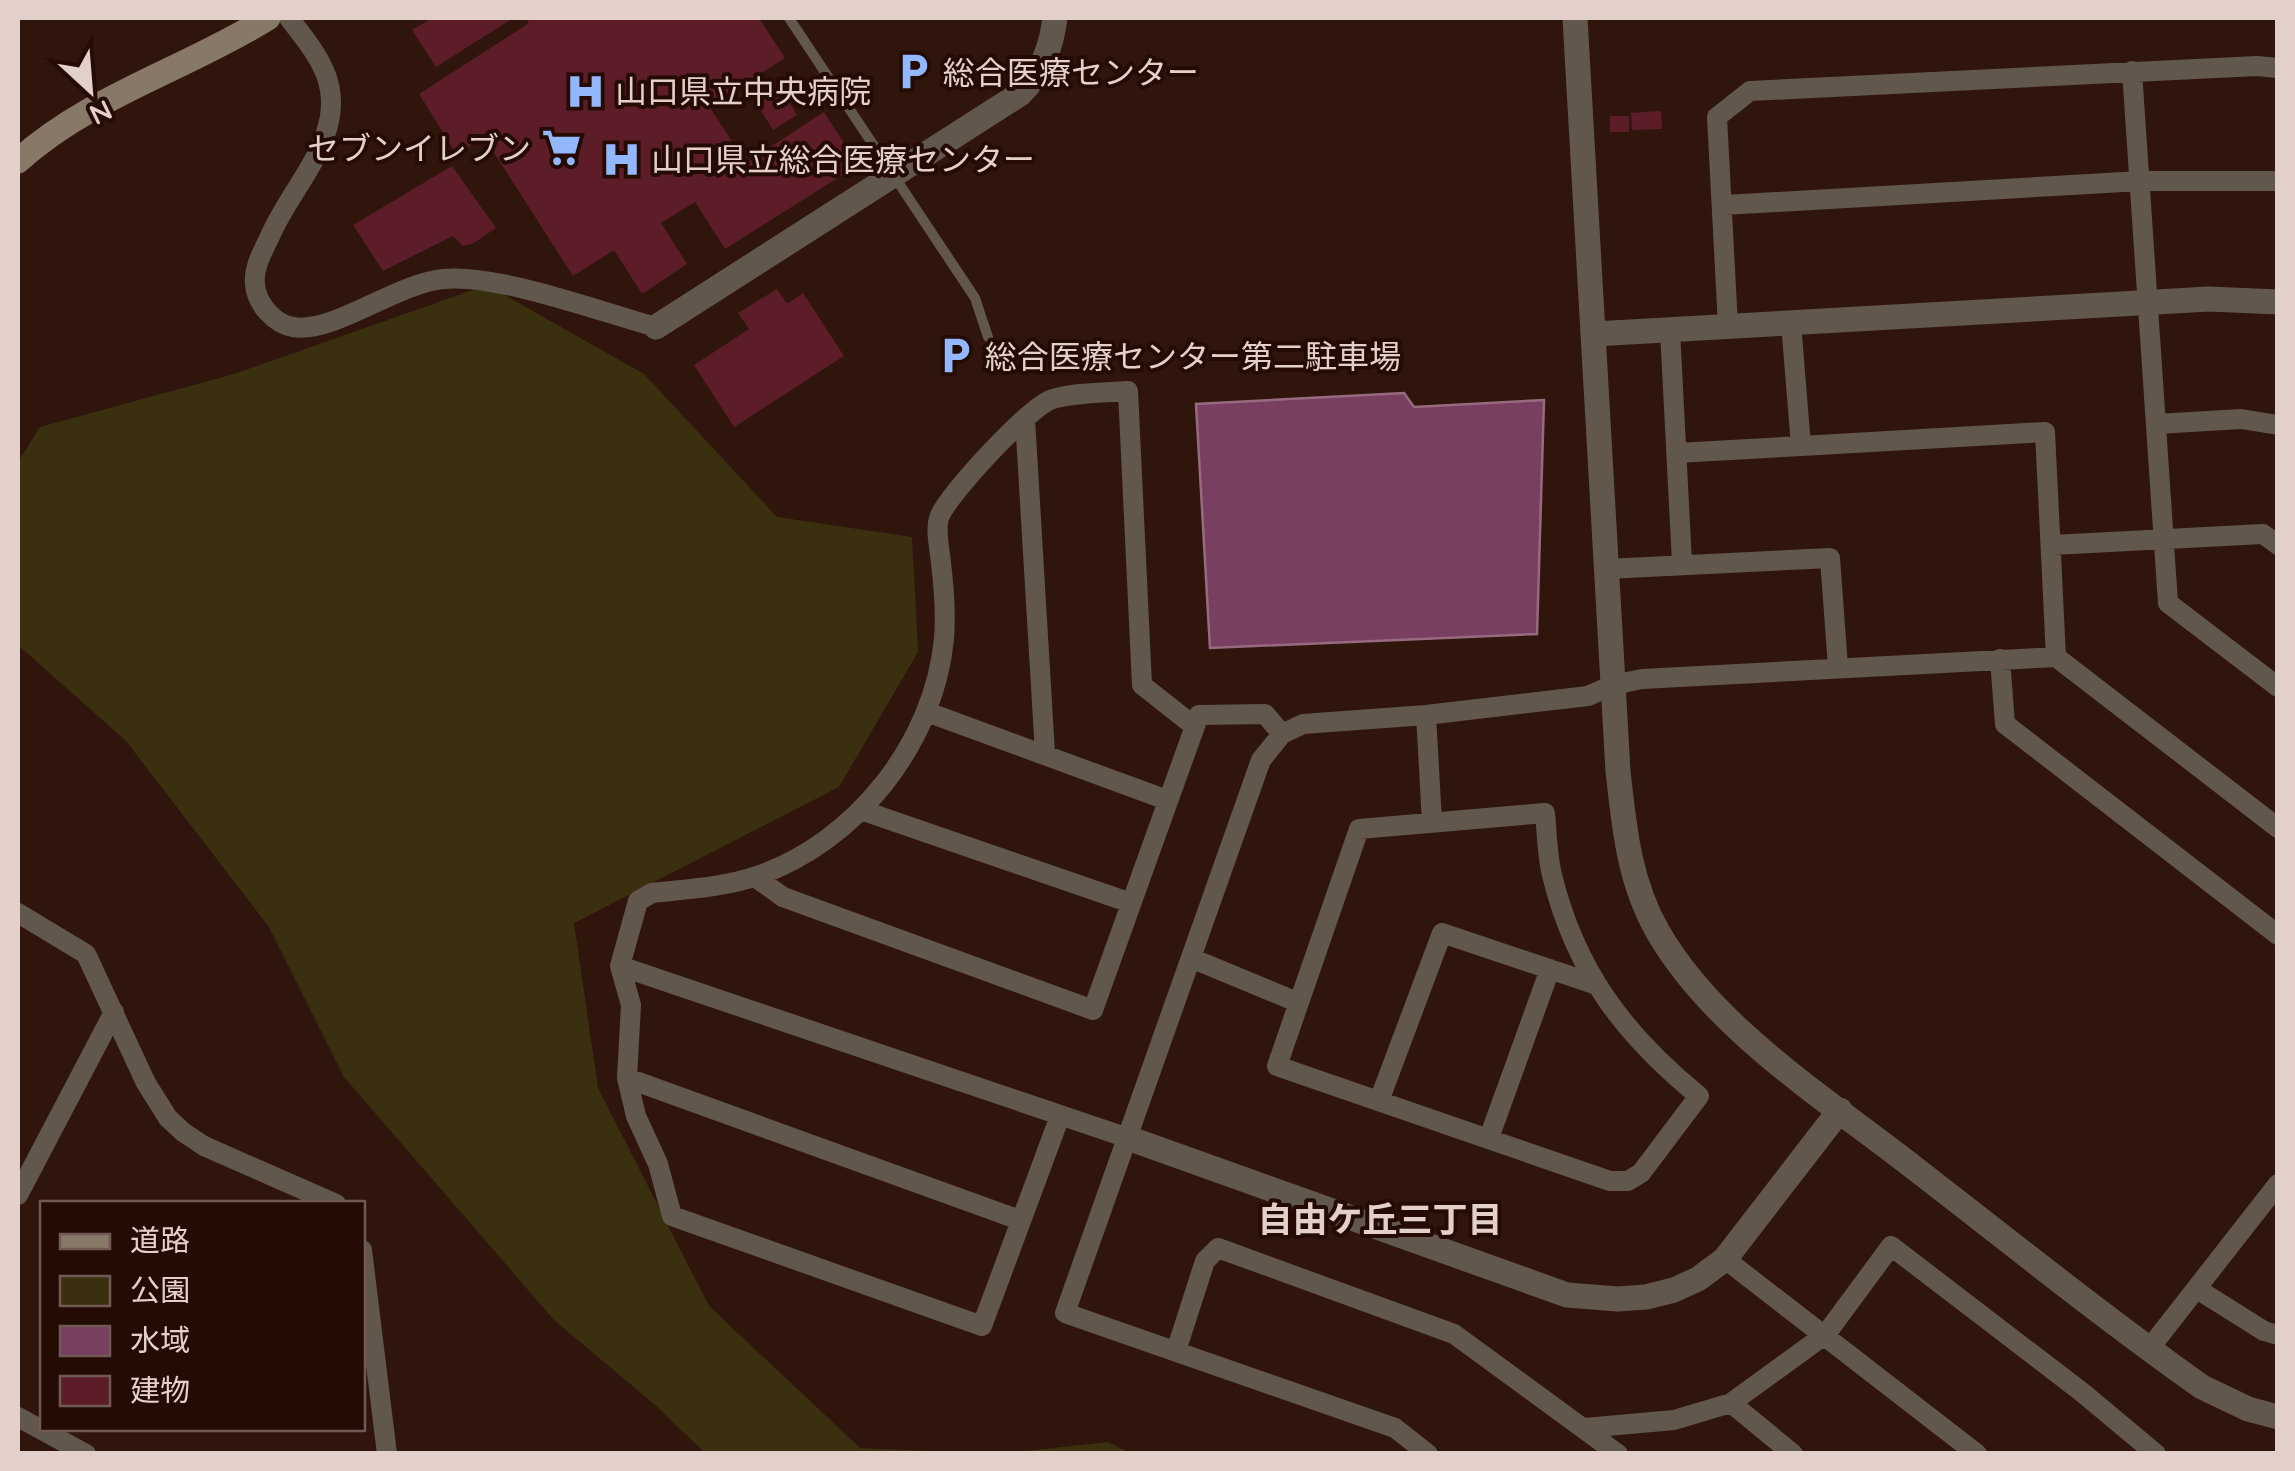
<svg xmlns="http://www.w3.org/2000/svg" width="2295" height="1471" viewBox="0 0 2295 1471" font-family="Quicksand,'Noto Sans JP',sans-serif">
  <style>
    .green { fill: #3a3010 }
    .water { fill: #783f61; stroke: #986a80; stroke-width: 2.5 }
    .building { fill: #5c1d29 }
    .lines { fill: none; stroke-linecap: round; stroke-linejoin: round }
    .service { stroke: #61574d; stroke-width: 10 }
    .minor { stroke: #61574d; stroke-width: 20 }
    .tertiary { stroke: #61574d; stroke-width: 25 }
    .secondary { stroke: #887868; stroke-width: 25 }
    .labels { text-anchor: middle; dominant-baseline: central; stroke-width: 8; stroke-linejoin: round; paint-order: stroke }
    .poi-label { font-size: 32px; fill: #e3d0ca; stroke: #240b04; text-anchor: start }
    .neighbourhood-label { font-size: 35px; font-weight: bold; fill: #e3d0ca; stroke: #240b04 }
  </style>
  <rect width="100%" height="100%" fill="#2f150c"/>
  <!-- green -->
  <path class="green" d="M 487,285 L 644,374 L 777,517 L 912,537 L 918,652 L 839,787 L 574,923 L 598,1088 L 709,1306 L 860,1448 L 970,1453 L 705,1453 L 654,1404 L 554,1320 L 344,1077 L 269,927 L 126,741 L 18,645 L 18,462 L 40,427 L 234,374 Z
    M 1108,1442 L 1130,1453 L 1006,1453 Z"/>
  <!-- water -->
  <path class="water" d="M 1404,393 L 1414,407 L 1544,400 L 1537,634 L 1210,648 L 1196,404 Z"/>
  <!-- building -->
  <path class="building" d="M 432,18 L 513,18 L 436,67 L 412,30 Z
    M 525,18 L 759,18 L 785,58 L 709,106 L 746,163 L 824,112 L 858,165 L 725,249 L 695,202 L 661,223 L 687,264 L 642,294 L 614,250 L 573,276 L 484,137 L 457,155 L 419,94 L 529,23 Z
    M 777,81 L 797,115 L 773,130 L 752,96 Z
    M 1661,111 L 1662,129 L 1632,130 L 1631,113 Z
    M 1610,116 L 1629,116 L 1629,132 L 1610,132 Z
    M 452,166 L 496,228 L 474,243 L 463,246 L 453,236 L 383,271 L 353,225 Z
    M 777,289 L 787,304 L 803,293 L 844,356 L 734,427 L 694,365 L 749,329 L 738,313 Z"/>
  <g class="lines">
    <!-- service -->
    <path class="service" d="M 789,18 L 975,298 L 988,337"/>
    <!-- minor -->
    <path class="minor" d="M 289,18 C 302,35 318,54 326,75 C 348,134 293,184 271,234 C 264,250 253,266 255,284 C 256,303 274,324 293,327 C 333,334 395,284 443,279 C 496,273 601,312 656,327
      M 2132,71 L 2168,603 L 2278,687
      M 1724,205 L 2141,181 L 2278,181
      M 1791,323 L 1801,446 L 2045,432 L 2056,657
      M 1728,326 L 1717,117 L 1750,91 L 2257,66 L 2278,68
      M 1670,330 L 1682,563
      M 1025,419 L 1045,753
      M 2157,424 L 2241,419 L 2278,425
      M 1677,453 L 1801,446
      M 2052,545 L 2263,534 L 2278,545
      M 1606,569 L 1830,558 L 1838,667
      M 2000,659 L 2005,724 L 2278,935
      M 927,712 L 1167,800
      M 1426,715 L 1432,822
      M 861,810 L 1131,903
      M 1545,813 C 1547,833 1547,855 1552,875 C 1575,970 1624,1035 1699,1096 L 1641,1173 L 1628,1181 L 1610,1181 L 1277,1066 L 1359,829 Z
      M 755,877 L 783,897 L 1093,1010 L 1199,715 L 1265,714 L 1282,734
      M 18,913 L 86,954 L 146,1083 L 168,1118 L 183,1132 L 204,1146 L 336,1204
      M 1191,958 L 1297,1002
      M 620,966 L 1128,1138
      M 627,1078 L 1020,1220
      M 1379,1101 L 1442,933 L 1594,984
      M 1060,1116 L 982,1326 L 672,1216 L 658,1164 L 636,1116 L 627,1078 L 631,1005 L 620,966 L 638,901 L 652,893 C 686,889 725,887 757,876 C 856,842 934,743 944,639 C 946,614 944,588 941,563 C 940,550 935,531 939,518 C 946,496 1032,404 1053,399 C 1076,392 1104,393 1128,391 L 1142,685 L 1194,726
      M 1489,1138 L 1550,969
      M 18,1195 L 114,1012
      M 362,1250 L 387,1454
      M 1725,1259 L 1977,1454
      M 2197,1289 L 2264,1331 L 2278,1335
      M 2149,1349 L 2278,1184
      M 1176,1351 L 1205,1261 L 1218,1248 L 1454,1334 L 1618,1454
      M 1731,1403 L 1793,1454
      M 18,1417 L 86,1454
      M 1585,1428 L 1674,1420 L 1731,1403 L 1826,1334 L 1891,1246 L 2083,1393 L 2156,1454
      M 1428,1454 L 1395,1428 L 1065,1313 L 1261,760 L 1282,734 L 1303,724 L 1426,715 L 1588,696 L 1613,685 L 1642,679 L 2056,657 L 2278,828"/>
    <!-- tertiary -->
    <path class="tertiary" d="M 1575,18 L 1618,771 C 1624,826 1629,882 1658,932 C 1713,1028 1826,1099 1913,1167 C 2009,1241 2103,1317 2202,1387 L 2248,1409 L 2278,1417
      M 656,327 L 1020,94 C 1042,72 1051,49 1055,18
      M 1594,334 L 2209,299 L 2278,302
      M 1128,1138 L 1567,1295 L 1618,1299 L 1646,1297 L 1674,1290 L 1698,1279 L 1725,1259 L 1840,1110"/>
    <!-- secondary -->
    <path class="secondary" d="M 18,161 C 90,96 186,69 268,18"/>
  </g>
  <!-- icons -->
  <defs>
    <symbol id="parking-bare" viewBox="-9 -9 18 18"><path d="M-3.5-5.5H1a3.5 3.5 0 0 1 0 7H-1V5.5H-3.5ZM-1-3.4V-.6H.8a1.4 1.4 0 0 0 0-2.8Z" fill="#93b7fd" stroke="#240b04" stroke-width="2.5" paint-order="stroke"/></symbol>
    <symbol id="hospital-bare" viewBox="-9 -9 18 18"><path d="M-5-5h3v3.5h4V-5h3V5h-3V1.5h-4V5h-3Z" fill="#93b7fd" stroke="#240b04" stroke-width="2.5" paint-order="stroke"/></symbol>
    <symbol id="supermarket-bare" viewBox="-9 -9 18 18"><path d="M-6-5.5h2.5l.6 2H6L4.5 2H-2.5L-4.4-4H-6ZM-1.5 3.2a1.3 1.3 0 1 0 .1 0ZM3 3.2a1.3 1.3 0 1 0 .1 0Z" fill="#93b7fd" stroke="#240b04" stroke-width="2.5" paint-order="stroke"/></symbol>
  </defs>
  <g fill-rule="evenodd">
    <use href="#parking-bare" x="886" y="44" width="55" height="55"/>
    <use href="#hospital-bare" x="558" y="64" width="55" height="55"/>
    <use href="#supermarket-bare" x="534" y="120" width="55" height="55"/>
    <use href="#hospital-bare" x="594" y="132" width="55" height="55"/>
    <use href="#parking-bare" x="928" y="328" width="55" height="55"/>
  </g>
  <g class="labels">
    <!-- poi labels -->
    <g class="poi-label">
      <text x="943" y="72">総合医療センター</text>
      <text x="615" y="91">山口県立中央病院</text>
      <text x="531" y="148" text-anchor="end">セブンイレブン</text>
      <text x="651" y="159">山口県立総合医療センター</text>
      <text x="985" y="356">総合医療センター第二駐車場</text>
    </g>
    <!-- neighbourhood labels -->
    <g class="neighbourhood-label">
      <text x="1380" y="1219">自由ケ丘三丁目</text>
    </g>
  </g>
  <!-- border -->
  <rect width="2295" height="1471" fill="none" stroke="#e3d0ca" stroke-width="40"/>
  <!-- legend -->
  <rect x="40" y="1201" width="325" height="230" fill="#240b04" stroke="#705a53" stroke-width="2.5"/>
  <rect x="60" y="1234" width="50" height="15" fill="#887868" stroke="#705a53" stroke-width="2.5"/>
  <text x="130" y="1251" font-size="30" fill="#e3d0ca">道路</text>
  <rect x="60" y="1276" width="50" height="30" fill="#3a3010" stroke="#705a53" stroke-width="2.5"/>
  <text x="130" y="1301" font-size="30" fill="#e3d0ca">公園</text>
  <rect x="60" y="1326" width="50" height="30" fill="#783f61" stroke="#705a53" stroke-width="2.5"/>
  <text x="130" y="1351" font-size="30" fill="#e3d0ca">水域</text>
  <rect x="60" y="1376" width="50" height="30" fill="#5c1d29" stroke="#705a53" stroke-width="2.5"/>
  <text x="130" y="1401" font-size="30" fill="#e3d0ca">建物</text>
  <!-- north arrow -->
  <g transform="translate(90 90) rotate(154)" stroke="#240b04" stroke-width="8" paint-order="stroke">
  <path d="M0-8L18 38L0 25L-18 38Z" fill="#e3d0ca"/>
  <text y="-15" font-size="28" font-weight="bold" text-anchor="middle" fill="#e3d0ca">N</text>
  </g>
</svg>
